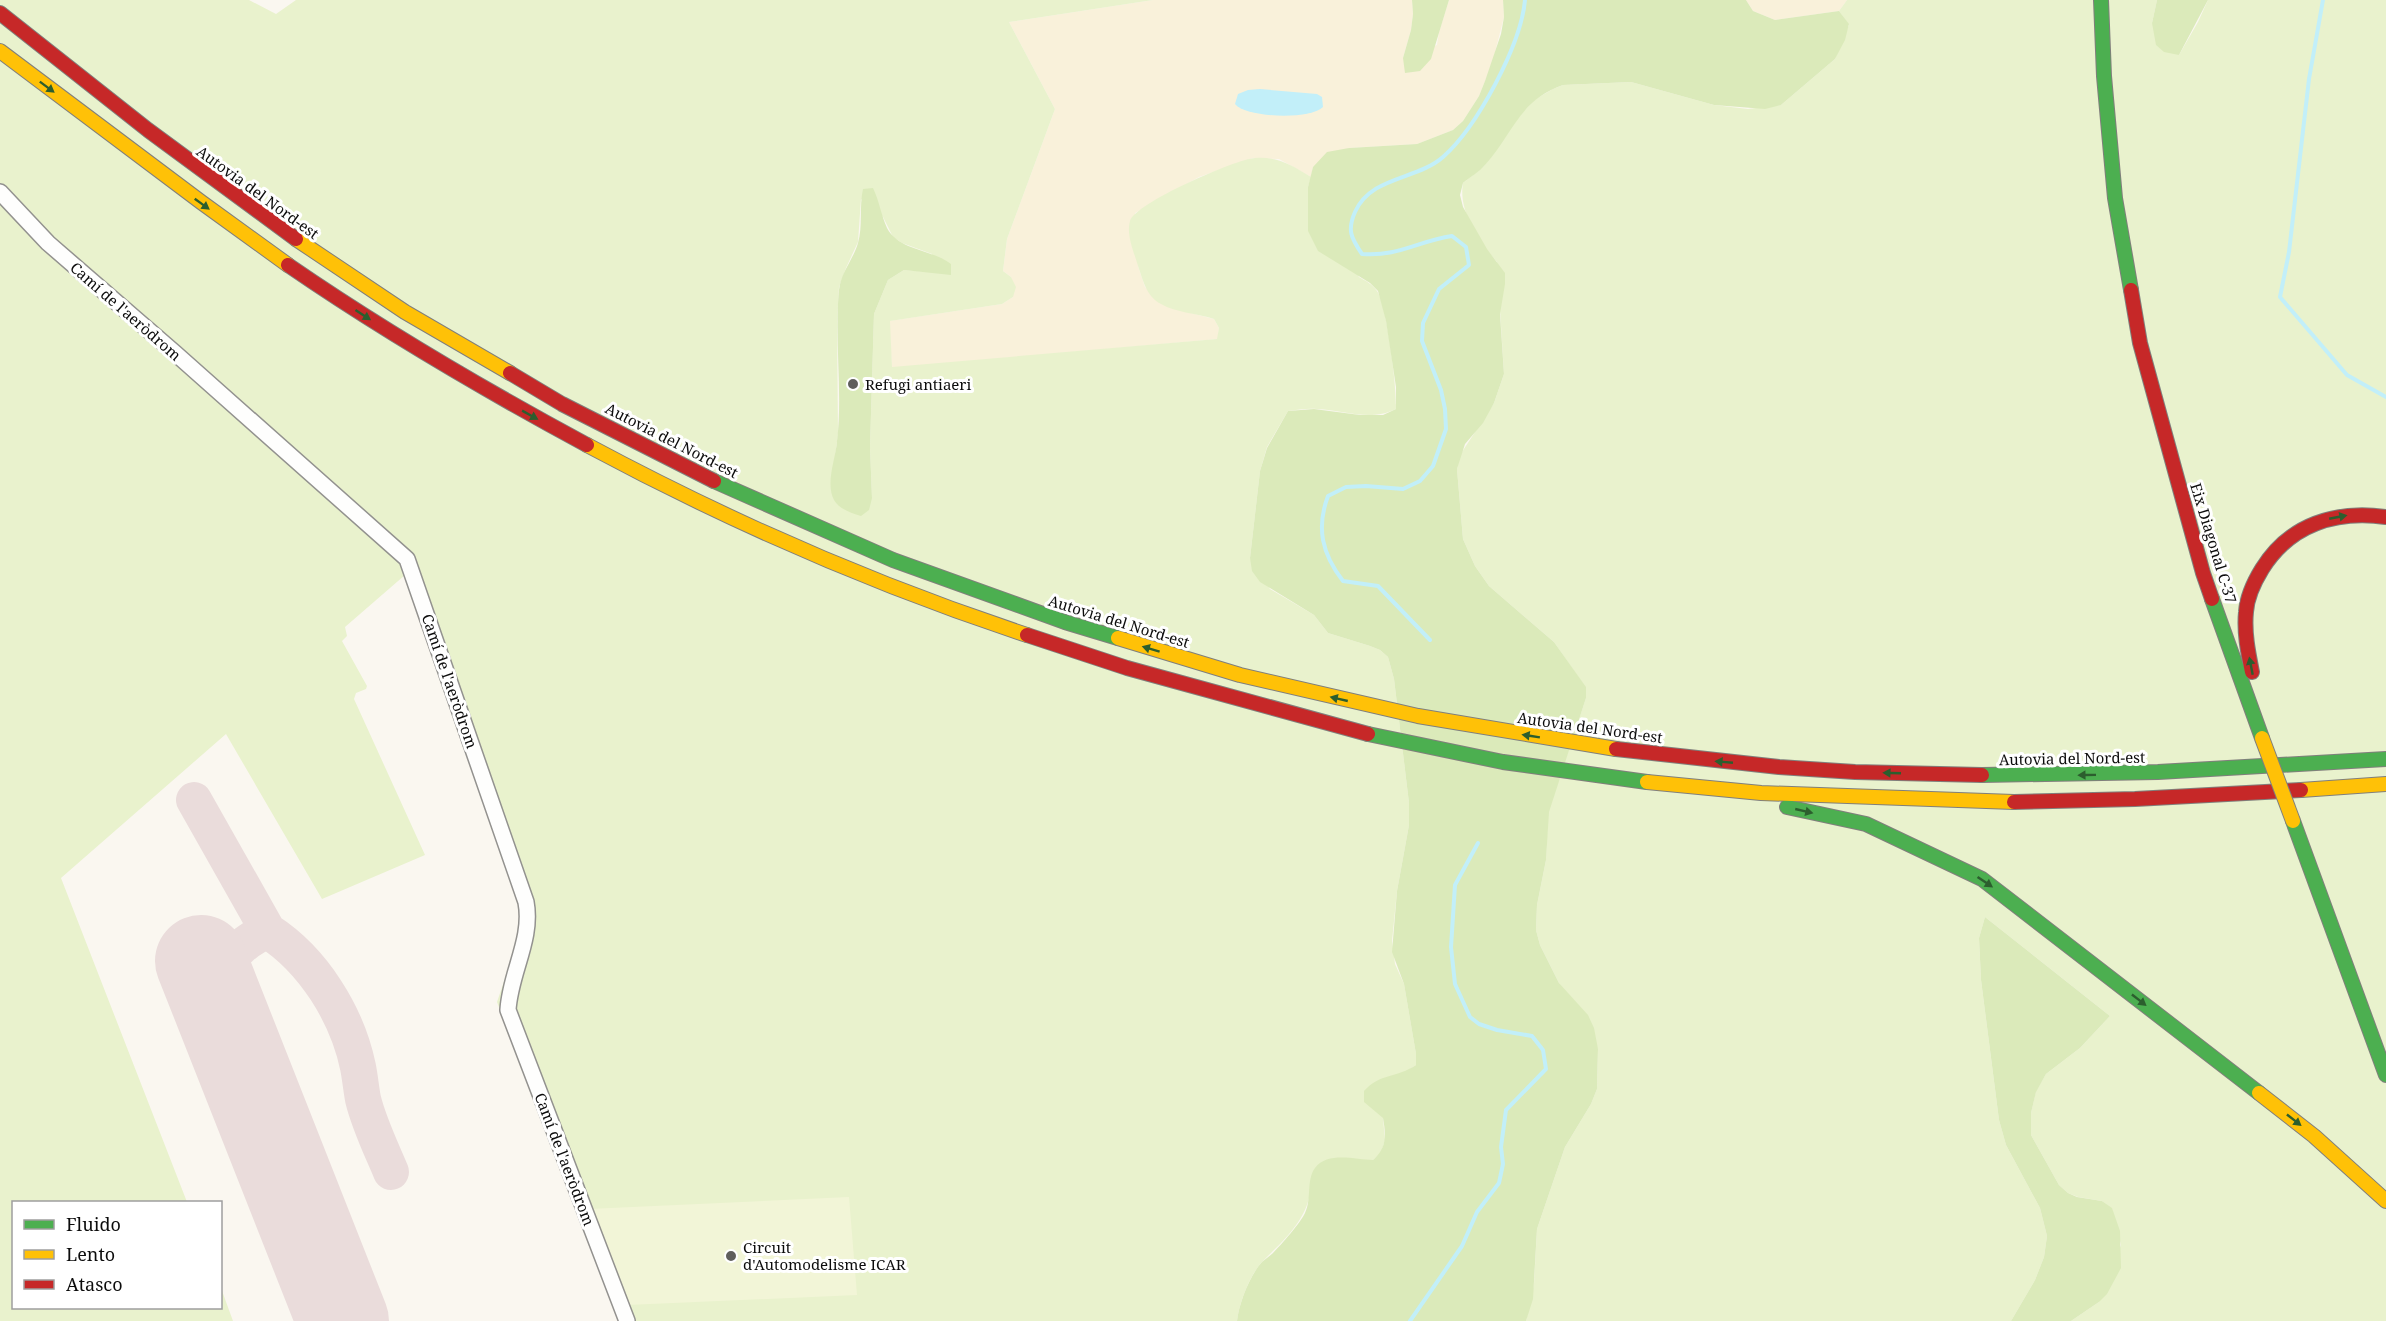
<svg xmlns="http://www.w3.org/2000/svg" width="2386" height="1321" viewBox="0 0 2386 1321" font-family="'Noto Serif',serif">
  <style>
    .farmland { fill: #f9f1da }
    .green { fill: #e9f2cd; fill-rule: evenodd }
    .forest { fill: #dbeaba }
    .pitch { fill: #f2f5d7 }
    .water { fill: #c2eff9 }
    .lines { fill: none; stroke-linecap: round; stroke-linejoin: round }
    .stream { stroke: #c2eff9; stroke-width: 4 }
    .taxiway { stroke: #eadcdb; stroke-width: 36 }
    .runway { stroke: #eadcdb; stroke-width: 92 }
    .street-casing { stroke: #93928f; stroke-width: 18 }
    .fast-casing { stroke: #807f7c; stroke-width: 16 }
    .slow-casing { stroke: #807f7c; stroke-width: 16 }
    .jam-casing { stroke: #807f7c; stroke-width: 16 }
    .street { stroke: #fefefd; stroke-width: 15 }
    .fast { stroke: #4caf50; stroke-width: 14 }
    .slow { stroke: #ffc107; stroke-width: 14 }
    .jam { stroke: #c62828; stroke-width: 14 }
    .slow-bridge-casing { stroke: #807f7c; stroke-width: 16; stroke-linecap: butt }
    .slow-bridge { stroke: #ffc107; stroke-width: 14 }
    .oneway { fill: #2c5e2e }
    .poi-dot { fill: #5f5e5c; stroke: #fff; stroke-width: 2 }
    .labels { text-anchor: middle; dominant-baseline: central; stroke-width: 6; stroke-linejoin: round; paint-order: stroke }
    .street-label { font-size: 15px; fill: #0c0c0c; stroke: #fff }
    .poi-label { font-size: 15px; fill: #0c0c0c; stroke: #fff; text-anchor: start }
  </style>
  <rect width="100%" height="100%" fill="#faf7f0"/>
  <!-- farmland -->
  <path class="farmland" d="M 1153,0 L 1412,0 L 1413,14 L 1411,30 L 1403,58 L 1437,45 L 1439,32 L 1449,0 L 1503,0 L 1504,17 L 1492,64 L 1479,96 L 1463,121 L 1453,130 L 1417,144 L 1349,148 L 1313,167 L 1311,177 L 1279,159 L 1253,158 L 1199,177 L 1135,213 L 1138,266 L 1145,287 L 1171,308 L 1214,319 L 1219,328 L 1218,339 L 892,368 L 889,321 L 1002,304 L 1013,297 L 1011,277 L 1003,271 L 1007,239 L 1055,109 L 1009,22 Z
    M 1746,0 L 1847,0 L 1839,11 L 1775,20 L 1753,11 Z"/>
  <!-- green -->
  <path class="green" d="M 0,0 L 249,0 L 276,14 L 296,0 L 1153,0 L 1009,22 L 1055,109 L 1007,239 L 1003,271 L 1011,277 L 1016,287 L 1013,297 L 1002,304 L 890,321 L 892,367 L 1217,339 L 1219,328 L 1214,319 C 1197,313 1176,313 1161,304 C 1146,296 1143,280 1138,266 C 1134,252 1126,235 1130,221 C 1135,203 1236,159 1255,158 C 1277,156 1292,165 1311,177 L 1308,187 L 1359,277 C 1366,281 1372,284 1377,291 C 1387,305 1397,389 1396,409 C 1369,422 1345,410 1317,409 C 1307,408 1298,410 1288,411 L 1267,447 L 1260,471 L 1250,558 L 1270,589 L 1314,615 L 1328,633 L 1370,646 L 1380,650 L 1388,657 L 1394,679 L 1409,803 L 1409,825 L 1397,891 L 1392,941 L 1395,964 L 1404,984 L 1416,1054 L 1416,1065 L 1404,1073 L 1383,1118 L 1385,1140 L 1381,1153 L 1373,1160 L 1360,1160 L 1310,1193 C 1306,1221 1282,1242 1263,1261 C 1250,1274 1239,1303 1237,1321 L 620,1321 L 497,1002 L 523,926 L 522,913 L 405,575 L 345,627 L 347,636 L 342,641 L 367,686 L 366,689 L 356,693 L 354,699 L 425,855 L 322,899 L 226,734 L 61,878 L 187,1202 L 14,1202 L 14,1308 L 220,1308 L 221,1288 L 233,1321 L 0,1321 ZM 861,199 L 883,217 L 893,237 L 902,243 L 932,254 L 931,272 L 904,270 L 888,280 L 874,314 L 870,447 L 872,498 L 831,491 L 838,433 L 837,321 L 839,287 L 846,268 L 858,242 Z
    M 1847,0 L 2157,0 L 2152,23 L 2179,55 L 2198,22 L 2208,0 L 2386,0 L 2386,1321 L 2071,1321 L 2099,1302 L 2121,1245 L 2112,1209 L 2102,1201 L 2078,1197 L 2068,1193 L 2059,1185 L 2031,1135 L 2031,1113 L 2036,1091 L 2046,1074 L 2080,1048 L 2110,1016 L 1985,917 L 1979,938 L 1981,980 L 1999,1120 L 2006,1145 L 2040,1208 L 2047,1236 L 2044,1257 L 2035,1280 L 2011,1321 L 1526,1321 L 1534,1284 L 1537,1229 L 1565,1147 L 1591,1104 L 1597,1089 L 1598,1049 L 1559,983 L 1540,945 L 1536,930 L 1537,905 L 1546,860 L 1548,812 L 1586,698 L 1586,688 L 1554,642 L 1489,586 L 1475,566 L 1463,539 L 1457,469 L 1460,455 L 1494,403 L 1504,374 L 1497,262 C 1479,241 1458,212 1463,183 L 1484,166 L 1521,114 L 1534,100 L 1553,89 L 1563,85 L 1631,82 L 1714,105 L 1748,109 L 1781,105 L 1835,59 L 1849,25 L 1839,11 Z"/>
  <!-- forest -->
  <path class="forest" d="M 1412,0 L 1449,0 L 1431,59 L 1420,71 L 1405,73 L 1403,58 L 1411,30 L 1413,14 Z
    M 1503,0 L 1746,0 L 1753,11 L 1775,20 L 1839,11 L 1849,24 L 1845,40 L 1835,59 L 1781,105 L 1765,109 L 1714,105 L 1631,82 L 1563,85 C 1519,100 1513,134 1485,165 C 1479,172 1470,177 1463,183 L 1460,195 L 1463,207 L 1487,249 L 1505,273 L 1505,284 L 1500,314 L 1504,374 L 1494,403 L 1483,423 L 1465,444 L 1457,469 L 1463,539 L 1475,566 L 1489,586 L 1554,642 L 1586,687 L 1586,698 L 1549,812 L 1546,860 L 1537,905 L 1536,930 L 1540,945 L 1559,983 L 1588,1015 L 1594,1028 L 1598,1049 L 1597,1089 L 1591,1104 L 1565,1147 L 1537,1229 L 1533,1299 L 1526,1321 L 1237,1321 C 1239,1303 1250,1275 1262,1262 C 1266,1258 1270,1256 1273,1253 C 1281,1245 1301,1222 1305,1213 C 1312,1199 1306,1180 1315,1168 C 1328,1151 1356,1160 1373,1160 C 1387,1148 1386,1135 1383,1118 L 1364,1102 L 1364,1091 C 1380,1073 1397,1078 1416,1065 L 1416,1054 L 1404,984 L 1392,952 L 1397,891 L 1409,825 L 1409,803 L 1394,679 L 1388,657 L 1380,650 L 1370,646 L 1328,633 L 1314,615 L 1260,582 L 1252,571 L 1250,558 L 1260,471 L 1267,448 L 1288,411 L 1314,409 L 1360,415 L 1383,415 L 1396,409 L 1396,387 L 1386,321 L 1378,291 L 1370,283 L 1318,251 L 1308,231 L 1308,187 L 1313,167 L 1327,152 L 1349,148 L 1417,144 L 1453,130 L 1463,121 L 1479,96 L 1485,81 L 1501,34 L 1504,17 Z
    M 2157,0 L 2208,0 L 2179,55 L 2164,52 L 2156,45 L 2152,23 Z
    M 873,188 C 879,200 881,215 887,228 C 899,251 932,249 951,264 L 951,275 L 904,270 L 888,280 L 874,314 L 870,447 L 872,498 L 869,510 L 861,516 C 851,513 839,509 834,500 C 825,483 836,458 837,441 C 843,391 834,340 839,290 C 841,272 853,260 858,243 C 863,226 859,207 863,189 Z
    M 1985,917 L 2110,1016 L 2080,1048 L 2046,1074 L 2036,1092 L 2031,1113 L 2031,1135 L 2059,1185 L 2068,1193 L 2077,1197 L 2102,1201 L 2112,1208 L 2120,1231 L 2121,1268 L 2107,1294 L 2099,1302 L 2071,1321 L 2011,1321 L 2035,1280 L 2044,1257 L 2047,1236 L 2040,1208 L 2006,1145 L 1999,1120 L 1981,980 L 1979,938 Z"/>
  <!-- pitch -->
  <path class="pitch" d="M 849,1197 L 857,1295 L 627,1305 L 589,1209 Z"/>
  <!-- water -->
  <path class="water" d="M 1260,89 L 1317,94 L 1322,97 L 1323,107 C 1311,120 1246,118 1235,104 L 1238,94 L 1248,90 Z"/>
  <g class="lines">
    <!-- stream -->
    <path class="stream" d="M 2323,0 L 2309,79 L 2289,252 L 2280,297 L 2347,375 L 2386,397
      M 1430,640 L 1378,586 L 1343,581 C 1322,554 1316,528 1328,496 L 1346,487 L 1366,486 L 1403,489 L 1420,481 L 1433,466 L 1446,429 L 1445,409 L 1441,390 L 1422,341 L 1423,323 L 1439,289 L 1469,265 L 1466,247 L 1452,236 C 1418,241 1398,257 1362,254 C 1351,238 1347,230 1355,212 C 1371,176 1417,180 1443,157 C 1477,127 1521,45 1525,0
      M 1410,1321 L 1462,1246 L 1477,1212 L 1499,1183 L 1503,1164 L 1501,1147 L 1506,1110 L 1546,1069 L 1543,1050 L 1532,1036 L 1497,1030 L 1479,1024 L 1470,1017 L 1455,984 L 1451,947 L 1455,885 L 1478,843"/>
    <!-- taxiway -->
    <path class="taxiway" d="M 194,800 L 268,931 C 244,939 227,961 209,980
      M 268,931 C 313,960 347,1014 358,1067 C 360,1077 361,1088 363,1099 C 369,1124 381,1148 391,1172"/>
    <!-- runway -->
    <path class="runway" d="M 201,961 L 343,1321"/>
    <defs>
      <path id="street" d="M 0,192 L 48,243 L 175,353 L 407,559 L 526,902 C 533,939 510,973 508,1010 L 627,1321"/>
      <path id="fast" d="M 2101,0 L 2104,76 L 2115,198 L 2131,290
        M 714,481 L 893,560 L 1065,622 L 1118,638
        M 2212,599 L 2262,738
        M 1368,734 L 1503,762 L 1647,782
        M 1982,775 L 2158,772 L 2386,759
        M 1787,807 L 1866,824 L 1982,879 L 2259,1093
        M 2293,821 L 2386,1075"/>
      <path id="slow" d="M 0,51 L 201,202 L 288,265
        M 296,239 L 405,312 L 510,373
        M 587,445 C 725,519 878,586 1027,635
        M 1118,638 L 1240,675 L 1418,716 L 1616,749
        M 1647,782 L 1761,793 L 2014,802
        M 2301,790 L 2386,784
        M 2259,1093 L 2314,1136 L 2386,1201"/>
      <path id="jam" d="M 0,13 L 148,130 L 296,239
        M 288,265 C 384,331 485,390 587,445
        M 2131,290 L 2140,343 L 2203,573 L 2212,599
        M 510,373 L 562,404 L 714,481
        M 1027,635 L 1127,668 L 1368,734
        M 2252,672 C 2248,652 2244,632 2246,612 C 2247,597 2254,582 2262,569 C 2290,524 2336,510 2386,517
        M 1616,749 L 1779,767 L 1855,772 L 1982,775
        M 2014,802 L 2135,799 L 2301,790"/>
    </defs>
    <!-- street casing -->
    <use href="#street" class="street-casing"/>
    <!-- fast casing -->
    <use href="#fast" class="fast-casing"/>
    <!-- slow casing -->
    <use href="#slow" class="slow-casing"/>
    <!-- jam casing -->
    <use href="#jam" class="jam-casing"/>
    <!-- street -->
    <use href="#street" class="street"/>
    <!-- fast -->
    <use href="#fast" class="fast"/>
    <!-- slow -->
    <use href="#slow" class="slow"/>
    <!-- jam -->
    <use href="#jam" class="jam"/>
    <defs>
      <path id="slow-bridge" d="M 2262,738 L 2293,821"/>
    </defs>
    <!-- slow-bridge casing -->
    <use href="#slow-bridge" class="slow-bridge-casing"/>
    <!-- slow-bridge -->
    <use href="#slow-bridge" class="slow-bridge"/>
  </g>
  <!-- one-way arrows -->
  <defs><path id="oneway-solid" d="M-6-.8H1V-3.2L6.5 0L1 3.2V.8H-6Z" transform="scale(1.5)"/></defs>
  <g class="oneway">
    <use href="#oneway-solid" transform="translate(47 87) rotate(37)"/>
    <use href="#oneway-solid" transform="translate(202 204) rotate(36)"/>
    <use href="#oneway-solid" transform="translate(363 315) rotate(33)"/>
    <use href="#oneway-solid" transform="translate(530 415) rotate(29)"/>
    <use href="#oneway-solid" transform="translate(2338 517) rotate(-11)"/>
    <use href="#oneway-solid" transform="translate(1151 649) rotate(-163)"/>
    <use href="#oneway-solid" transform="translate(2251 666) rotate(-101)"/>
    <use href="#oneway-solid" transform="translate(1339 699) rotate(-167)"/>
    <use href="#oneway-solid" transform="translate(1531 736) rotate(-171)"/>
    <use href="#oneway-solid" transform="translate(1724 762) rotate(-175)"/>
    <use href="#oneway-solid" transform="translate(1892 773) rotate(-178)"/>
    <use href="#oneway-solid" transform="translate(2087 775) rotate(179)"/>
    <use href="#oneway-solid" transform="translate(1804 811) rotate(13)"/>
    <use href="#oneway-solid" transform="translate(1985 882) rotate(34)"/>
    <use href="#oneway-solid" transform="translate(2139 1000) rotate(38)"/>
    <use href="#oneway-solid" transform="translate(2294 1120) rotate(38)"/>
  </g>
  <!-- markers -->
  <g class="poi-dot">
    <circle cx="853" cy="384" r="6"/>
    <circle cx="731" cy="1256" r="6"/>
  </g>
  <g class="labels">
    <!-- street labels -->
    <g class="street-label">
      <text transform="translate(258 192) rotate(36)">Autovia del Nord-est</text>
      <text transform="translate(126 311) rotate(41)">Camí de l'aeròdrom</text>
      <text transform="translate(672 440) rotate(27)">Autovia del Nord-est</text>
      <text transform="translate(2214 543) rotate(73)">Eix Diagonal C-37</text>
      <text transform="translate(1119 621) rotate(17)">Autovia del Nord-est</text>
      <text transform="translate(450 681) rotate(71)">Camí de l'aeròdrom</text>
      <text transform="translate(1590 727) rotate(8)">Autovia del Nord-est</text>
      <text transform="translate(2072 758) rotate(-1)">Autovia del Nord-est</text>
      <text transform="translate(565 1159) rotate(69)">Camí de l'aeròdrom</text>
    </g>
    <!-- poi labels -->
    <g class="poi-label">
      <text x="865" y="384">Refugi antiaeri</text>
      <text x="743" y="1247">Circuit<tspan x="743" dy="17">d'Automodelisme ICAR</tspan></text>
    </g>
  </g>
  <!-- legend -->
  <rect x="12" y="1201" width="210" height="108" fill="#ffffff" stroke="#9e9e9e" stroke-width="1.5"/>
  <rect x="24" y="1220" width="30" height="9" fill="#4caf50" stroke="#9e9e9e" stroke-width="1.5"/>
  <text x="66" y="1231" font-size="18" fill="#0c0c0c">Fluido</text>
  <rect x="24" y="1250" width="30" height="9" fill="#ffc107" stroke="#9e9e9e" stroke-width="1.5"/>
  <text x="66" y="1261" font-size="18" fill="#0c0c0c">Lento</text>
  <rect x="24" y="1280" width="30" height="9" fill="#c62828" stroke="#9e9e9e" stroke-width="1.5"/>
  <text x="66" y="1291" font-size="18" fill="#0c0c0c">Atasco</text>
</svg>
